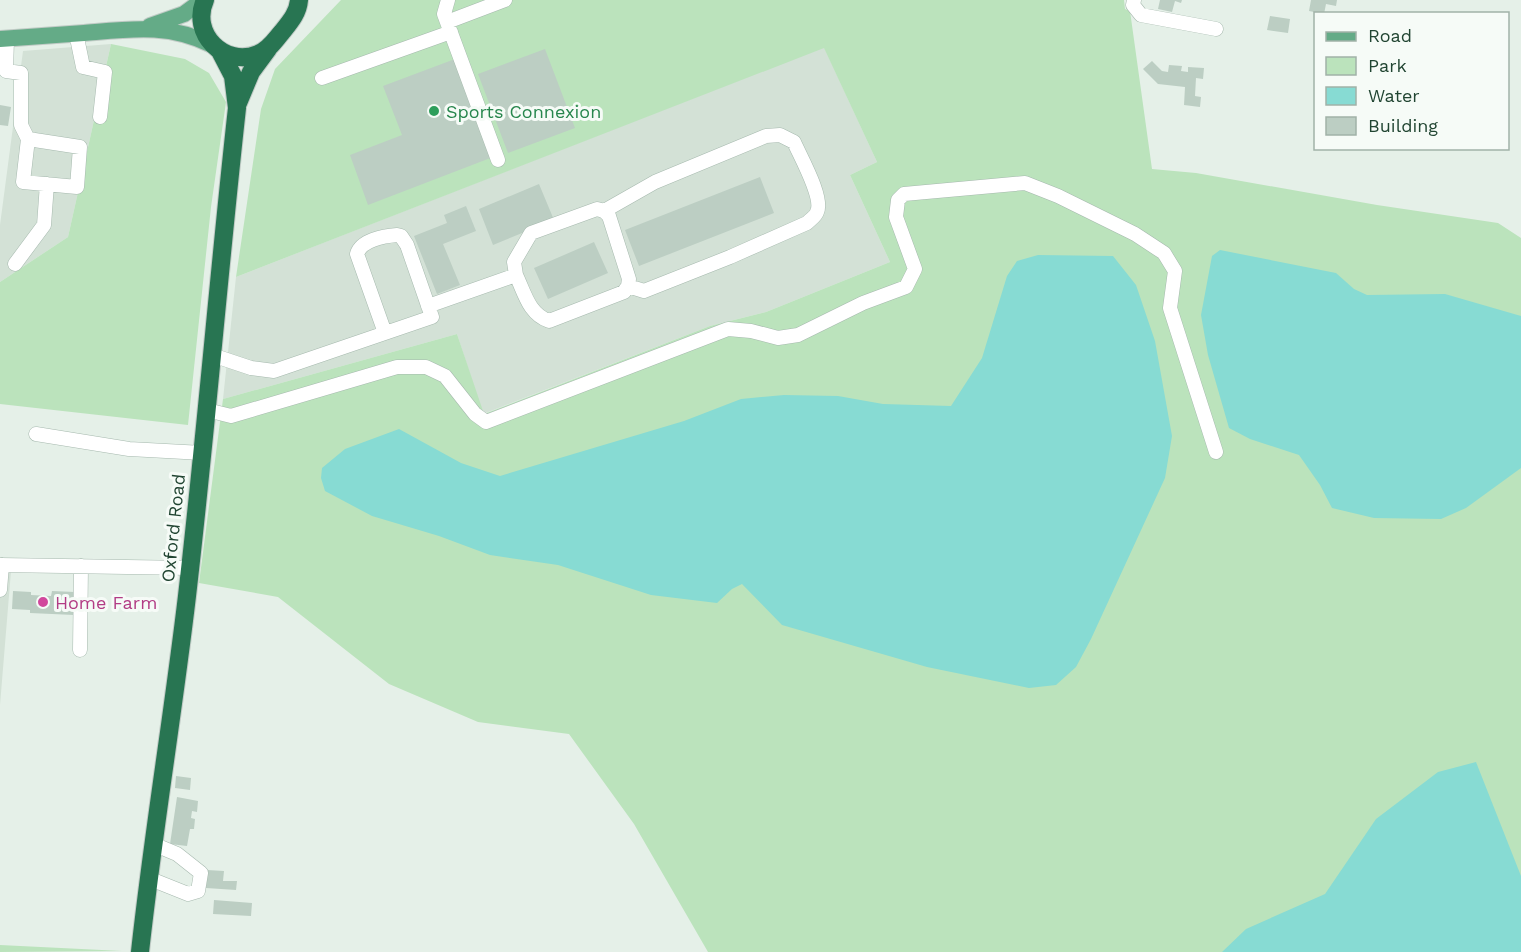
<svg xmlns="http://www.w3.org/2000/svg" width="1521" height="952" viewBox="0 0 1521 952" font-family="'Work Sans',sans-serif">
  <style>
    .built { fill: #d3e1d6 }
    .green { fill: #bbe3bc }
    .water { fill: #87dbd3 }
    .building { fill: #bccec3 }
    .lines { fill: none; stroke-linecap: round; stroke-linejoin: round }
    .minor-casing { stroke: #a6b9ae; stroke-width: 15 }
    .major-casing { stroke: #c1cbc6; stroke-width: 18 }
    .highway-casing { stroke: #c1cbc6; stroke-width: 20 }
    .minor { stroke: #fff; stroke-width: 14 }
    .major { stroke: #64ab87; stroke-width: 16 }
    .highway { stroke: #287552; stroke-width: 18 }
    .leisure-dot { fill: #2e9e5b; stroke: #f6fbf7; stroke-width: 2 }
    .hotel-dot { fill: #d1479c; stroke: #f6fbf7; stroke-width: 2 }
    .labels { text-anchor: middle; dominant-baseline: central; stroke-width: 6; stroke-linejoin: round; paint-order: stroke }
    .leisure-label { font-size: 18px; fill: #27864d; stroke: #f6fbf7; text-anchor: start }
    .street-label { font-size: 18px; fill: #214532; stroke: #f6fbf7 }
    .hotel-label { font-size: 18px; fill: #b23c85; stroke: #f6fbf7; text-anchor: start }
  </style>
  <rect width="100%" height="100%" fill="#e5f0e8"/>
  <!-- built -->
  <path class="built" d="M 111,44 L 68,237 L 0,282 L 0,225 L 23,51 Z
    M 824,47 L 877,162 L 850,175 L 890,262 L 766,312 L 710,326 L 483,414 L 457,334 L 223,399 L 236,277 Z
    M 0,559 L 12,559 L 0,705 Z"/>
  <!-- green -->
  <path class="green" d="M 341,0 L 1124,0 L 1125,9 L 1130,11 L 1152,169 L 1196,173 L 1377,205 L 1498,223 L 1521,238 L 1521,952 L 708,952 L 634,824 L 569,734 L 478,722 L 389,684 L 278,597 L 199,583 L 223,399 L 457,334 L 484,414 L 710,326 L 766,312 L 890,262 L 850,175 L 877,162 L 824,48 L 236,277 L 261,109 L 275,69 Z
    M 111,44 L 185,59 L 209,73 L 226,102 L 211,207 L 188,425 L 0,404 L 0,282 L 68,237 Z
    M 0,945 L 122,951 L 0,952 Z"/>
  <!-- water -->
  <path class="water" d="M 1220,250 L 1336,273 L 1354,289 L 1367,295 L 1445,294 L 1521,316 L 1521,468 L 1466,508 L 1441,519 L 1374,518 L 1332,508 L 1320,485 L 1299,455 L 1250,439 L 1229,428 L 1208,355 L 1201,315 L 1212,256 Z
    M 1038,255 L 1113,256 L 1136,285 L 1155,341 L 1172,436 L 1165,478 L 1091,639 L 1076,667 L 1056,685 L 1029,688 L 927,667 L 782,625 L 742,584 L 732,589 L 717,603 L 651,595 L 558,565 L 490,555 L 439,536 L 372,516 L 325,491 L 321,478 L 322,468 L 345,449 L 399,429 L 461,463 L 500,476 L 684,421 L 741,399 L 784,395 L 838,396 L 883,404 L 951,406 L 982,358 L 1007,276 L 1017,261 Z
    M 1476,762 L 1521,876 L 1521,952 L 1222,952 L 1246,929 L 1325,894 L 1376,819 L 1438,772 Z"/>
  <!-- building -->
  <path class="building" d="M 1160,0 L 1182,0 L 1181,3 L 1175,1 L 1172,12 L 1158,9 Z
    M 1311,0 L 1337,0 L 1336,6 L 1326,4 L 1324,14 L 1309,11 Z
    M 1270,16 L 1290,19 L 1288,33 L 1267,30 Z
    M 545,49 L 575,128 L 508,153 L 478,74 Z
    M 455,59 L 493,157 L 368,205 L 350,155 L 402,135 L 383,86 Z
    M 1152,61 L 1162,71 L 1168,72 L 1169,65 L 1182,66 L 1181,71 L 1188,72 L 1188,67 L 1204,68 L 1203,79 L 1196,78 L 1195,96 L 1201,97 L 1200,107 L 1184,105 L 1185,87 L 1158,84 L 1143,69 Z
    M 0,105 L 11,107 L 8,126 L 0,125 Z
    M 760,177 L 774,213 L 639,266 L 625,230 Z
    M 539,184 L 554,220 L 493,245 L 479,209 Z
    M 466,206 L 476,231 L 443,244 L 460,285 L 437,294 L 414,236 L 447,223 L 444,215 Z
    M 594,242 L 608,273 L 548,299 L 534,268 Z
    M 13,591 L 31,592 L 31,595 L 51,596 L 52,591 L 75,592 L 74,615 L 30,613 L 30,610 L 12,609 Z
    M 176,776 L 191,778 L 190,790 L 175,788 Z
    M 177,797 L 198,801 L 197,812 L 192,811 L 191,818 L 195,819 L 194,829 L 190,829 L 187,846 L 170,844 Z
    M 207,870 L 224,871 L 223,881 L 237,881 L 236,890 L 206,888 Z
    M 214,900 L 252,903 L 251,916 L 213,914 Z"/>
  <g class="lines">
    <defs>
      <path id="minor" d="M 448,0 L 444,14 L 498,160
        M 1134,0 L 1133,5 L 1141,15 L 1216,29
        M 447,22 L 505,0
        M 76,33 L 83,67 L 105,72 L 100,117
        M 7,39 L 6,71 L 21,73 L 21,125 L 28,139 L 80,147 L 77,187 L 23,182 L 28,139
        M 322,78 L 451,32
        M 604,211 L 655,182 L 766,136 L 780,135 L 794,142 C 800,156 824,198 817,212 C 816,216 811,219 807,223 L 730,257 L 644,291 L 628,286
        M 15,264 L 44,225 L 47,184
        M 428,306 L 516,275 C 525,294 529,314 549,321 L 624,292 L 628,286 L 629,279 L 609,216 L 604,211 L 597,209 L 531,233 L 514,262 L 516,275
        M 212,355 L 251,368 L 274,371 L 432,317 L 407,245 L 401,236 L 397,235 C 384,236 361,240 357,254 L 385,333
        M 207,410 L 231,416 L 397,367 L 426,367 L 445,376 L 475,414 L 486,422 L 728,329 L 751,331 L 778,338 L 798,335 L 863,303 L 906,287 L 915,269 L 896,217 L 898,200 L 904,194 L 1025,183 L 1058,196 L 1135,234 L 1164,253 L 1175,271 L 1170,308 L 1216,452
        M 36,434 L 129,449 L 203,453
        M 0,565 L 190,568
        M 0,590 L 2,565
        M 80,650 L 81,566
        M 148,878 L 188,894 L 198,891 L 201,873 L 177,854 L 153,844"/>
      <path id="major" d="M 150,26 L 184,14 L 203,0
        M 0,39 C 28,37 56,35 84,33 C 130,29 169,23 212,45"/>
      <path id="highway" d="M 205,0 C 190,33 224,68 258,54 C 269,50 275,40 282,32 C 290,22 298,13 299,0
        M 238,103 L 251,72 L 268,49
        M 140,952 C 153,833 173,715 187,596 C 206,433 219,270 237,108 L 233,76 L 220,51"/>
    </defs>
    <!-- minor casing -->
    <use href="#minor" class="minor-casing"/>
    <!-- major casing -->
    <use href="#major" class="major-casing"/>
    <!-- highway casing -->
    <use href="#highway" class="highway-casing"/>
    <!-- minor -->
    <use href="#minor" class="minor"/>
    <!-- major -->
    <use href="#major" class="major"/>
    <!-- highway -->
    <use href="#highway" class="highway"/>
  </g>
  <!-- markers -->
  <circle class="leisure-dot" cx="434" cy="111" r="6"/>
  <circle class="hotel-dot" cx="43" cy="602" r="6"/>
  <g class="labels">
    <!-- leisure labels -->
    <g class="leisure-label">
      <text x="446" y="111">Sports Connexion</text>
    </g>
    <!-- street labels -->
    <g class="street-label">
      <text transform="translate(173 528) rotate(-84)">Oxford Road</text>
    </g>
    <!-- hotel labels -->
    <g class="hotel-label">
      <text x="55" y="602">Home Farm</text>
    </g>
  </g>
  <!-- legend -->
  <rect x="1314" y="12" width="195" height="138" fill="#f6fbf7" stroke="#a1b2a8" stroke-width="1.5"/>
  <rect x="1326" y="32" width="30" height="9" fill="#64ab87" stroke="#a1b2a8" stroke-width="1.5"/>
  <text x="1368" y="42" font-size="18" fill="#214532">Road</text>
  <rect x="1326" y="57" width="30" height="18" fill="#bbe3bc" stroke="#a1b2a8" stroke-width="1.5"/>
  <text x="1368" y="72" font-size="18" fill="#214532">Park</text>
  <rect x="1326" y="87" width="30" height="18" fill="#87dbd3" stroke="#a1b2a8" stroke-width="1.5"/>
  <text x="1368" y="102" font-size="18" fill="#214532">Water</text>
  <rect x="1326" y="117" width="30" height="18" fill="#bccec3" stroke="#a1b2a8" stroke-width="1.5"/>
  <text x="1368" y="132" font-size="18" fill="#214532">Building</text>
</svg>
